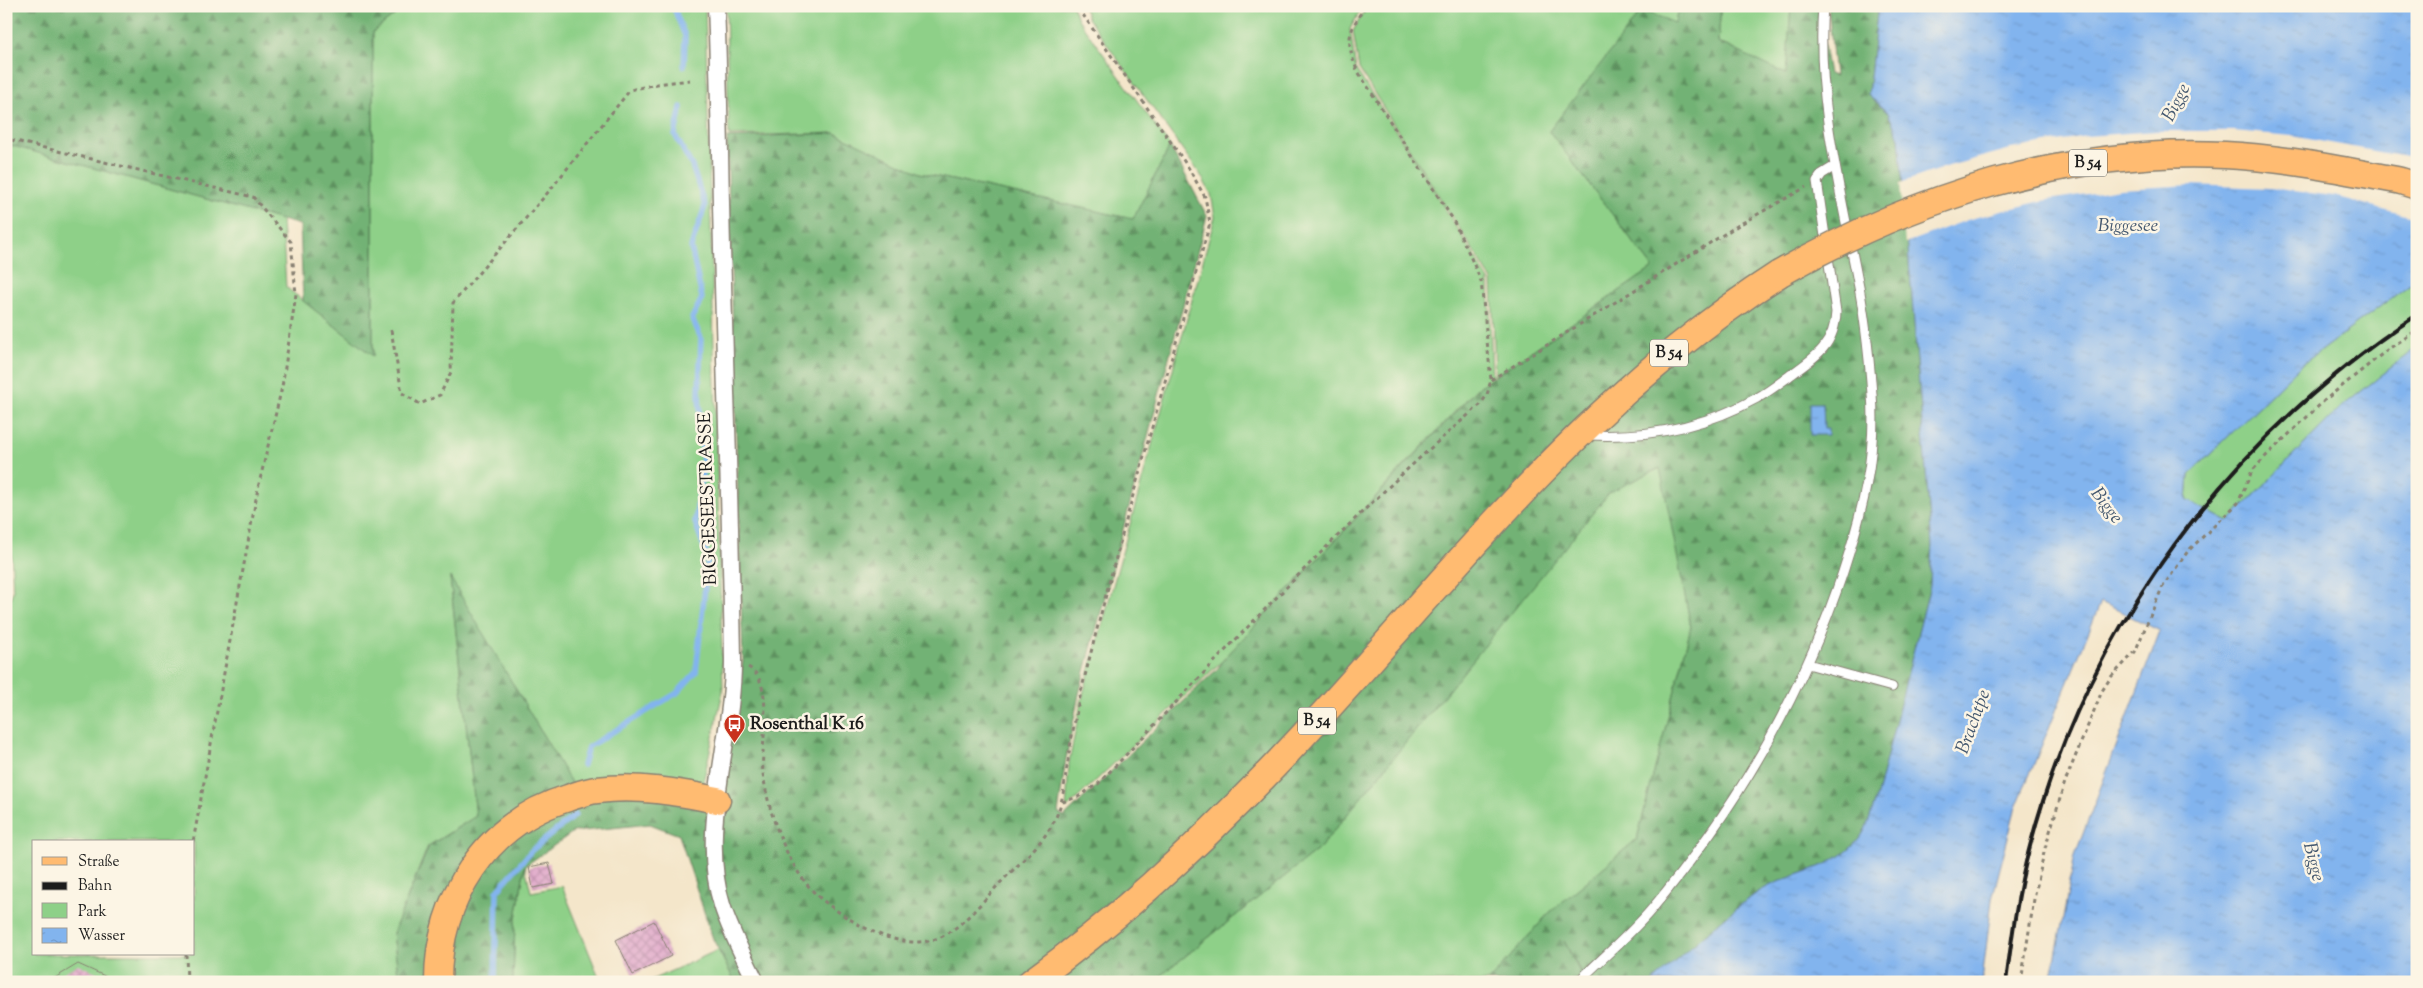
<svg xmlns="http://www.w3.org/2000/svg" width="2423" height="988" viewBox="0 0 2423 988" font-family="'Sorts Mill Goudy',serif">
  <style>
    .green { fill: #8ed088; stroke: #557652; fill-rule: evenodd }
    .forest { fill: url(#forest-firs); stroke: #476748 }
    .water { fill: url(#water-ripples); stroke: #4f6885 }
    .pier { fill: #f4e6ca }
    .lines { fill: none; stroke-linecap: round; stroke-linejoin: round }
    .stream { stroke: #82b4ee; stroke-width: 5.5 }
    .building { fill: url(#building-cross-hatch) }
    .service-casing { stroke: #888173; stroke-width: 11 }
    .minor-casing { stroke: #888173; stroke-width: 19 }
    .primary-casing { stroke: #888173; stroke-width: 29 }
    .path { stroke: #888173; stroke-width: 3; stroke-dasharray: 4 4; stroke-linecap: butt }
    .service { stroke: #fff; stroke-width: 9 }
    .minor { stroke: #fff; stroke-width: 16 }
    .primary { stroke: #ffbb71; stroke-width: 26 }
    .rail { stroke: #1c1c1c; stroke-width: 4 }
    .primary-bridge-casing { stroke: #888173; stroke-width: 29; stroke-linecap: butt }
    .primary-bridge { stroke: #ffbb71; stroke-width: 26 }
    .labels { text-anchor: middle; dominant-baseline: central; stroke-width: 5; stroke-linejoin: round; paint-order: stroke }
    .shield { fill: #fcf5e5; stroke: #5f5d58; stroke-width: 1 }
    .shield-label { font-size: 16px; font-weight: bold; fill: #1c1c1c }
    .street-label { font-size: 18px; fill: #1c1c1c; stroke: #fcf5e5 }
    .poi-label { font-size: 18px; font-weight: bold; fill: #1c1c1c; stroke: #fcf5e5; text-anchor: start }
    .water-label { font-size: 19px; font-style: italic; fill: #455970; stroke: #fcf5e5 }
  </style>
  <defs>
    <pattern id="forest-firs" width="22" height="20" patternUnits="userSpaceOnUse" patternTransform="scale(1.25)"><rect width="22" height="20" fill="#72b274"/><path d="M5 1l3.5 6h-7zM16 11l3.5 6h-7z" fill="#5d905e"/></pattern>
    <pattern id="water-ripples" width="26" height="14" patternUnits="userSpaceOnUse" patternTransform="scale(1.25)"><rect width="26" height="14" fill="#82b4ee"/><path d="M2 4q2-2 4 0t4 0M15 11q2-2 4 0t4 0" fill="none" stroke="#709acc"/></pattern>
    <pattern id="building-cross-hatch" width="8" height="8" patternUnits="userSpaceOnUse" patternTransform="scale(1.25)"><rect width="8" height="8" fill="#e2adcc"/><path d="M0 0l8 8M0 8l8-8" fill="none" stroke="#c194af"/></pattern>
  </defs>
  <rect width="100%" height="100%" fill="#fcf5e5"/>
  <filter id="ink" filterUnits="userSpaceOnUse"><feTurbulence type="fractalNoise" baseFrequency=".02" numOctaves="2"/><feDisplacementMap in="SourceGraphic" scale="10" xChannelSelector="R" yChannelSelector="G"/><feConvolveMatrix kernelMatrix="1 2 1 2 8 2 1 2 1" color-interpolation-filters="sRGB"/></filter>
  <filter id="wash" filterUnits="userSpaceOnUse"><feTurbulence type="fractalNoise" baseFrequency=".0096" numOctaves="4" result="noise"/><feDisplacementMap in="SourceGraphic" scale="20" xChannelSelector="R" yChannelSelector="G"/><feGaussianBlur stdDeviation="1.12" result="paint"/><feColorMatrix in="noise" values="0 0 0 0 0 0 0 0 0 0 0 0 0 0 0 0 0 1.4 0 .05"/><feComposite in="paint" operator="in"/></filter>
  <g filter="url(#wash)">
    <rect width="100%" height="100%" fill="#f4e6ca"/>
    <!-- green -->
    <path class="green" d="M 406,6 L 705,6 L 723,691 L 702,787 L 573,786 L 450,578 L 476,816 L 428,846 L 393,933 L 399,982 L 6,982 L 6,611 L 13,591 L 10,530 L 6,519 L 6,144 L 282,220 L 286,287 L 373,356 L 373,32 ZM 34,842 L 194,842 L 194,954 L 34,954 Z
      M 726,6 L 1073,6 L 1078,19 L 1170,146 L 1133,219 L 920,173 L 835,133 L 729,136 Z
      M 1083,6 L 1363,6 L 1350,29 L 1356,70 L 1415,160 L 1489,280 L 1492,378 L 1478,387 L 1222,661 L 1066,809 L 1069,762 L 1083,694 L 1215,217 L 1211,194 L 1200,174 L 1088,18 Z
      M 1367,6 L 1678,6 L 1675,23 L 1549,131 L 1653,268 L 1495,376 L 1492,280 L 1359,69 L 1353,31 Z
      M 1721,6 L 1791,6 L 1787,75 L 1718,42 Z
      M 2417,279 L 2417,347 L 2339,409 L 2228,522 L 2187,500 L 2189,475 L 2300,366 Z
      M 1661,468 L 1691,627 L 1637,839 L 1548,914 L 1488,982 L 1153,982 L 1319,849 L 1610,491 Z
      M 525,866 L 531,892 L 562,886 L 601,982 L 513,982 L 515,924 Z
      M 718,950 L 735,982 L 647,982 Z"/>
    <!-- forest -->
    <path class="forest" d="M 6,6 L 406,6 L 373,32 L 373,356 L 303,301 L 300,225 L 6,144 Z
      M 1678,6 L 1721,6 L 1718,42 L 1786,74 L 1791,6 L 1820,6 L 1819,17 L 1829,74 L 1835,76 L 1828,6 L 1878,6 L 1868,95 L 1888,113 L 1899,137 L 1932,545 L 1930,586 L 1875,803 C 1871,813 1868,826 1862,835 C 1836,873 1789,870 1754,895 C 1718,921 1685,953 1652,982 L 1586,982 L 1564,941 L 1585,982 L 1488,982 L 1548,914 L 1637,839 L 1691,627 L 1660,468 L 1610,492 L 1319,849 L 1153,982 L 735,982 L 713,939 L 679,835 L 650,824 L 573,832 L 525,866 L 515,924 L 513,982 L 399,982 L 393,933 L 429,846 L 476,816 L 450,577 L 573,786 L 716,795 L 743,661 L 727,138 L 835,133 L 920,173 L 1133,219 L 1170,146 L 1207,216 L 1079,694 L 1066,759 L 1058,813 L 1064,817 L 1218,668 L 1222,661 L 1479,387 L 1653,268 L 1549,131 L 1642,10 L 1675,23 Z"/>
    <!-- water -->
    <path class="water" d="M 1878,6 L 2417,6 L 2417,279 L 2300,366 L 2189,475 L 2187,500 L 2228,522 L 2339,409 L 2417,347 L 2417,982 L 2051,982 L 2075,855 L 2160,631 L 2101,602 L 2015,810 L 1992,899 L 1982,982 L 1652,982 C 1685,953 1718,921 1754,895 C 1789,870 1836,873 1862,835 C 1868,826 1871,813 1875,803 L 1930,586 L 1932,545 L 1899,137 L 1888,113 L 1868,95 Z
      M 1810,403 L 1823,403 L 1824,428 L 1828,428 L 1828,435 L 1810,435 Z"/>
    <!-- pier -->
    <path class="pier" d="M 2157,131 L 2233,131 L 2292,136 L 2417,159 L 2417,218 L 2334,196 L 2270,188 L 2192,185 L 2120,189 L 2041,201 L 1970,219 L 1905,243 L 1900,183 L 1949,166 L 2011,149 L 2087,136 Z"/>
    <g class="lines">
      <!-- stream -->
      <path class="stream" d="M 673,6 L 685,36 L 684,66
        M 583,765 L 588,747 L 677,693 L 696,672 L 708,558 L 695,522 L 703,467 L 699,393 L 701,338 L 692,318 L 702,298 L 691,247 L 705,206 L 692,166 L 675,135 L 681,107
        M 495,982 L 497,891 L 532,850 L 575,815"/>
    </g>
    <g id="blocks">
      <!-- building -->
      <path class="building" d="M 549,863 L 554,884 L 533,888 L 529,867 Z
        M 654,921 L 671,956 L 633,975 L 616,940 Z
        M 78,964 L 118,982 L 48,982 Z"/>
    </g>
  </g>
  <g filter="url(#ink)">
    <use href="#blocks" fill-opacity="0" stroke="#888173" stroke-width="1"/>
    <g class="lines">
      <defs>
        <path id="service" d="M 1588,435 C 1647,438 1705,427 1757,398 C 1769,392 1781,382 1792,374 C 1816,357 1835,344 1836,312 L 1817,181 L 1822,174 L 1835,166
          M 1808,664 L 1892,687
          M 1578,982 C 1602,958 1629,936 1651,910 C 1735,810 1802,696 1843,572 C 1862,514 1877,455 1872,394 C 1869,355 1865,315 1857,277 C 1840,189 1816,96 1823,6"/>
        <path id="minor" d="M 716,6 C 720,99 720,191 723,283 C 726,408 731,534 733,659 C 734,737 698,829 722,905 C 730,931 744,957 756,982"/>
        <path id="primary" d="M 438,982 C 438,898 486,823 568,798 C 577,795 587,791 597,790 C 638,785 677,792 717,800
          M 1031,982 C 1137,906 1233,813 1321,716 C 1467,555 1593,393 1779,274"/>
      </defs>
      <!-- service casing -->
      <use href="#service" class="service-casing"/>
      <!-- minor casing -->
      <use href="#minor" class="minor-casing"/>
      <!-- primary casing -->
      <use href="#primary" class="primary-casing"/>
      <!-- path -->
      <path class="path" d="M 11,140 L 253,197 L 291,242 L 296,294 L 282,387 L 258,488 L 193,842
        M 391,330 L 402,393 L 420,404 L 440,395 L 451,372 L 453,303 L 550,190 L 630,90 L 657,84 L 690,80
        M 1491,380 L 1737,226 L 1806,187
        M 748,667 C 776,682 760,745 763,773 C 768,814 790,876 825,902 C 856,926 909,958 948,933 C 967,921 983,901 999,884 C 1017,865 1040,847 1053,823 C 1064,804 1064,782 1068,761 C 1071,738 1076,715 1081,692 C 1120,535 1166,379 1210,223 L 1205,197 L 1188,167 L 1077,6
        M 1062,802 L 1078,797 L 1098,784 C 1222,655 1343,521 1480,405 L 1487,395 L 1491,380 L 1481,281 L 1467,249 L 1452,218 L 1357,70 C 1345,39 1348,34 1365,6
        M 186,954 L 187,982
        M 2021,982 L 2034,899 L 2045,848 L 2065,782 L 2102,691 L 2111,677 L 2135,652 L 2162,588 L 2188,551 L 2238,503 L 2252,471 L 2267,455 L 2326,399 L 2387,350 L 2417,330"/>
      <!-- service -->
      <use href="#service" class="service"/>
      <!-- minor -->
      <use href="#minor" class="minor"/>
      <!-- primary -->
      <use href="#primary" class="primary"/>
      <!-- rail -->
      <path class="rail" d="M 2006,982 C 2012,936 2018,890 2030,846 C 2087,628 2229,438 2417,315"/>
      <defs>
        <path id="primary-bridge" d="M 1779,274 C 1914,197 2068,147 2225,155 C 2285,158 2343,170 2401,181 L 2417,186"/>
      </defs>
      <!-- primary-bridge casing -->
      <use href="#primary-bridge" class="primary-bridge-casing"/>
      <!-- primary-bridge -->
      <use href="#primary-bridge" class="primary-bridge"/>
    </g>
  </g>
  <!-- icons -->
  <defs>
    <symbol id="bus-pin" viewBox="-11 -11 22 30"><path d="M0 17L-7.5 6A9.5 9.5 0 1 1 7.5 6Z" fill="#c8321e" stroke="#fcf5e5"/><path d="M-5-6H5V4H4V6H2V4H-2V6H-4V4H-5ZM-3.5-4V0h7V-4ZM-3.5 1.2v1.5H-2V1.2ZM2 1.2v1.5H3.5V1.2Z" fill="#fff"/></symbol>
  </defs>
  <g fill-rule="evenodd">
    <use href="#bus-pin" x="722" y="712" width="25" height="34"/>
  </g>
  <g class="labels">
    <!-- shield labels -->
    <g class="shield">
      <rect x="2069" y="149.5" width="38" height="27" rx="4"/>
      <rect x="1650" y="339.5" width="38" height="27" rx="4"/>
      <rect x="1298" y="707.5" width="38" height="27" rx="4"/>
    </g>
    <g class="shield-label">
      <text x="2088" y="163">B 54</text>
      <text x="1669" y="353">B 54</text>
      <text x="1317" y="721">B 54</text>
    </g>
    <!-- street labels -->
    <g class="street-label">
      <text transform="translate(709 499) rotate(-92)">BIGGESEESTRASSE</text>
    </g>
    <!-- poi labels -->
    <g class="poi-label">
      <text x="750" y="725">Rosenthal K 16</text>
    </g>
    <!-- water labels -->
    <g class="water-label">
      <text transform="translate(2177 103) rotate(-63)">Bigge</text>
      <text x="2128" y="226">Biggesee</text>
      <text transform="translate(2106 506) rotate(53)">Bigge</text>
      <text transform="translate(1974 722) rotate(-70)">Brachtpe</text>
      <text transform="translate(2313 862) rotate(76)">Bigge</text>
    </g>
  </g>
  <!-- margin -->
  <rect width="2423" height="988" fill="none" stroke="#fcf5e5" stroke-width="25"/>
  <!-- legend -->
  <rect x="32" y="840" width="162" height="115" fill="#fcf5e5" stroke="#a29e95"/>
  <rect x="42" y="857" width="25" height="8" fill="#ffbb71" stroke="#a29e95"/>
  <text x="78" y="866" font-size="15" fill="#1c1c1c">Straße</text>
  <rect x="42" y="882" width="25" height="8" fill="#1c1c1c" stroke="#a29e95"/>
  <text x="78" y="890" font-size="15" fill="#1c1c1c">Bahn</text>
  <rect x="42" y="903" width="25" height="15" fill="#8ed088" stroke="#a29e95"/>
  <text x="78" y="916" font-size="15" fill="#1c1c1c">Park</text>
  <rect x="42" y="928" width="25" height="15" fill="url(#water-ripples)" stroke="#a29e95"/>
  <text x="78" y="940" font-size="15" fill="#1c1c1c">Wasser</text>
</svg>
